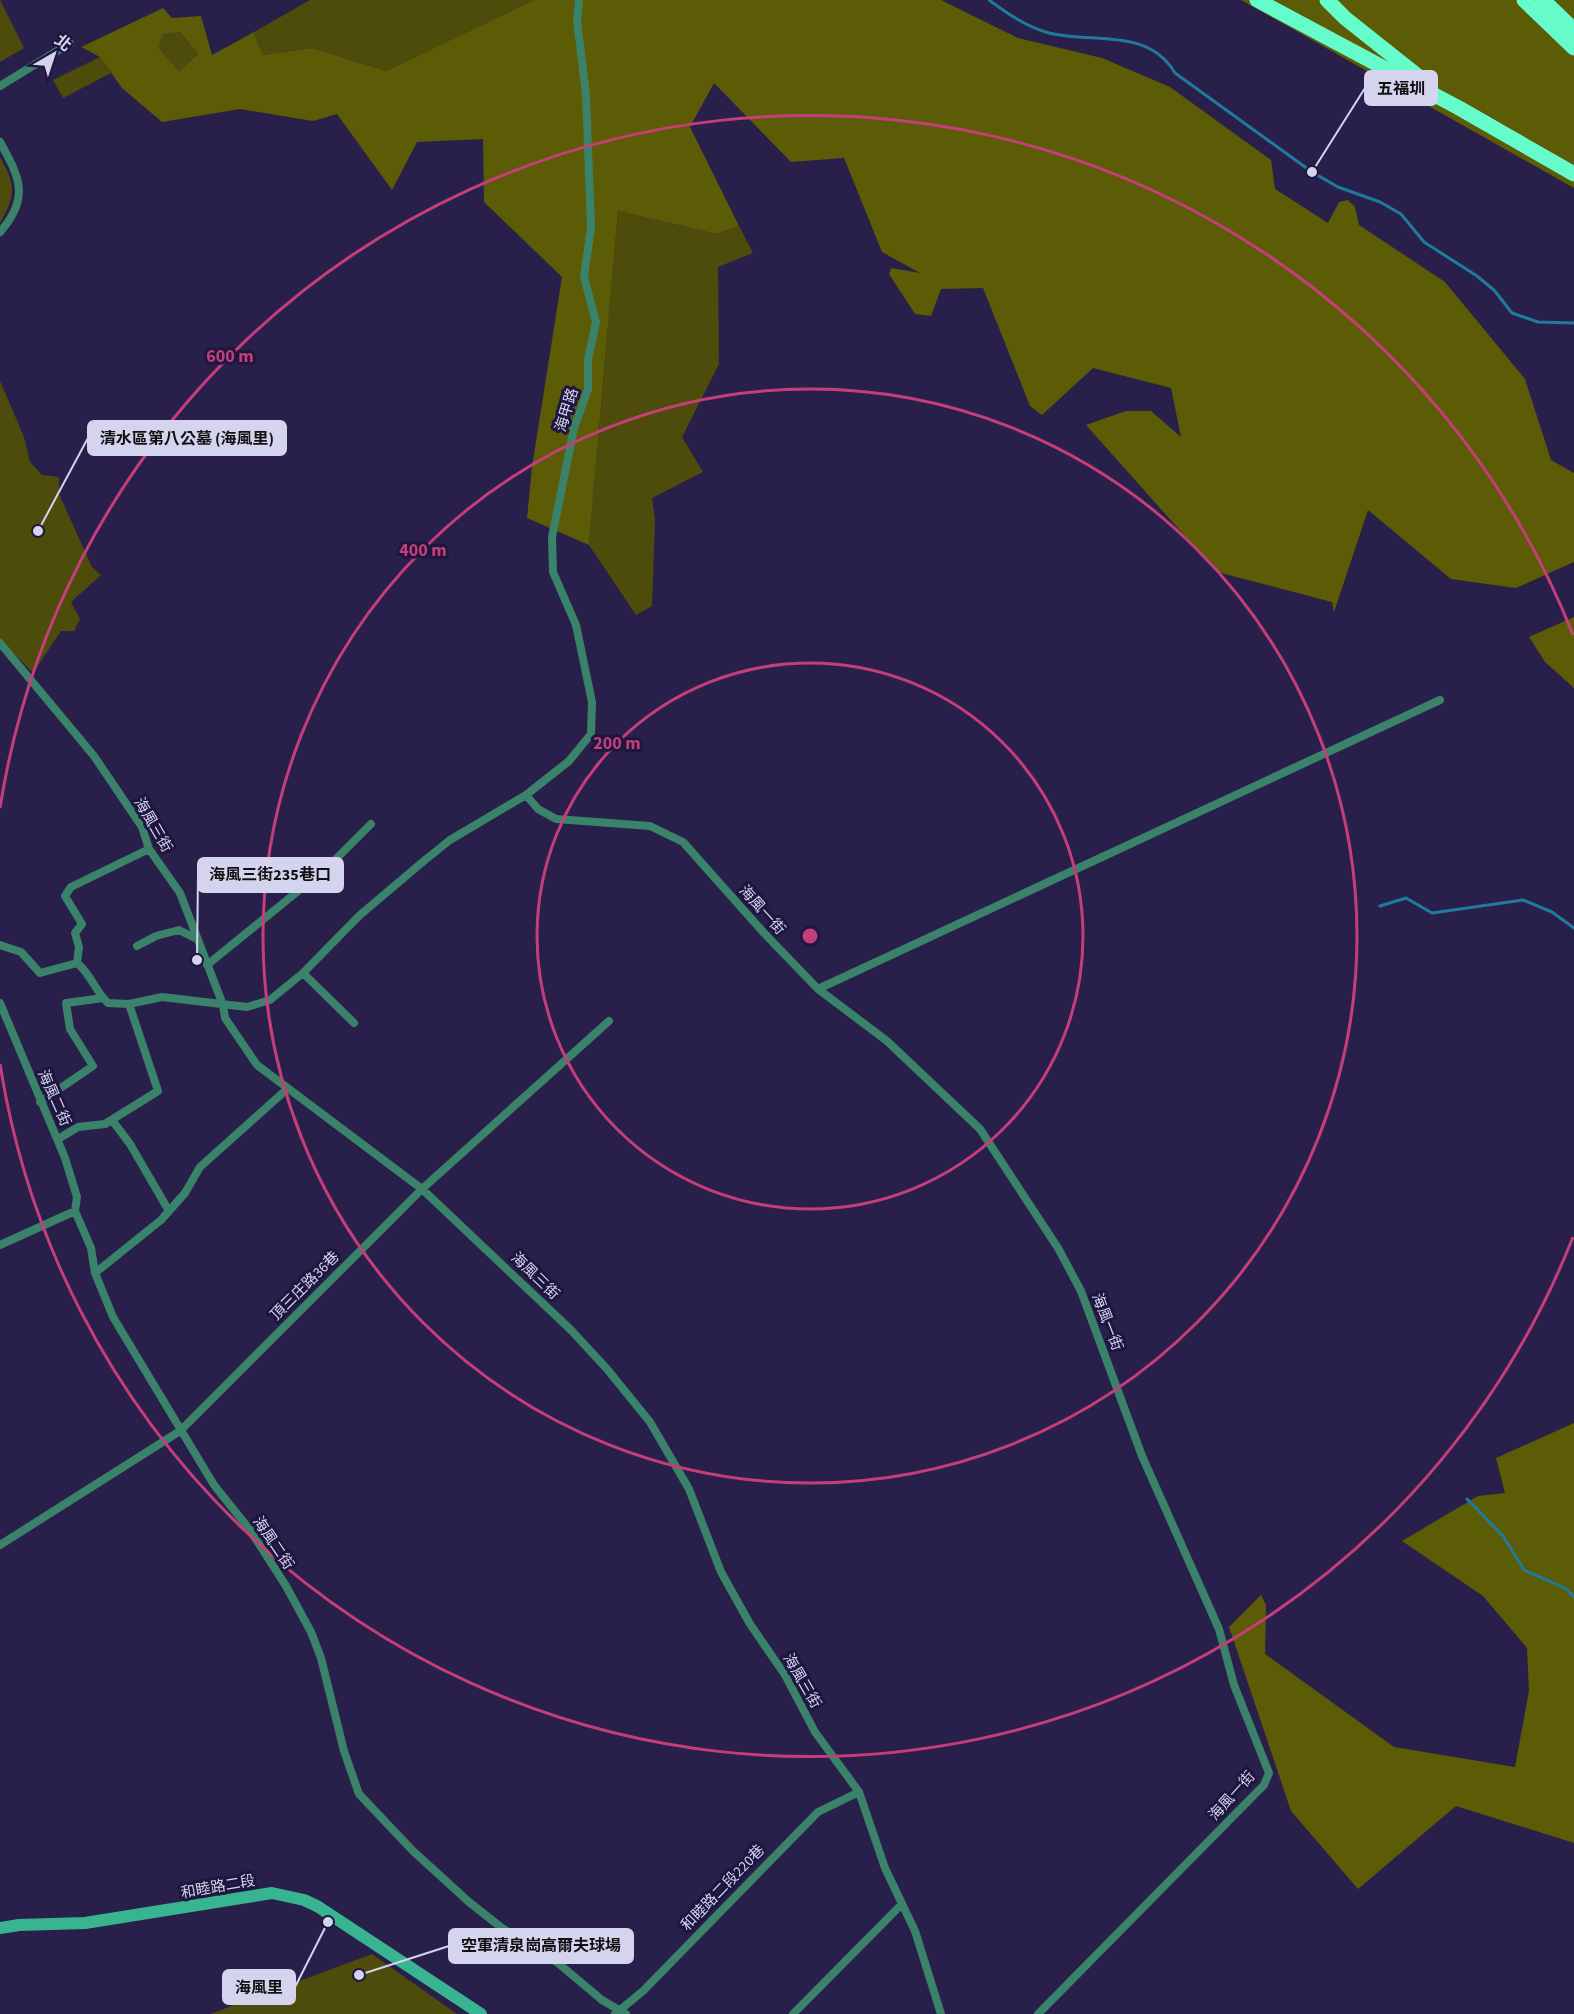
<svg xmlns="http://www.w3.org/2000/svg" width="1574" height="2014" viewBox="0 0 1574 2014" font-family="'Source Sans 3','Noto Sans TC',sans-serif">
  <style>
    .green { fill: #4d4c0a }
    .forest { fill: #5c5b06; fill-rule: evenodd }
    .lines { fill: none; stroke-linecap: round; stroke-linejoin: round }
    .stream { stroke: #1f7a9c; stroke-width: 3 }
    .street { stroke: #3b826a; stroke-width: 8 }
    .secondary { stroke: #38b590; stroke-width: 12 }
    .highway { stroke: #66fbcb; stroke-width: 15 }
    .ring { fill: none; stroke: #c63e79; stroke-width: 3 }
    .labels { text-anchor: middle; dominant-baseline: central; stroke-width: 6; stroke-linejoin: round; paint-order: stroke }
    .street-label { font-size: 15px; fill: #d5d4ef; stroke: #1e163f }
    .centre { fill: #c63e79; stroke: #1e163f; stroke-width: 3 }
    .ring-label { font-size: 18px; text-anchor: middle; font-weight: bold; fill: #c63e79; stroke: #1e163f; stroke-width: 6; stroke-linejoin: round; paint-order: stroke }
    .leader { fill: none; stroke: #d5d4ef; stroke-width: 2 }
    .callout-dot { fill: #d5d4ef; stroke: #1e163f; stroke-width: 2 }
    .callout { fill: #d5d4ef; stroke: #d5d4ef; stroke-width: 2 }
    .callout-label { font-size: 16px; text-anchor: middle; font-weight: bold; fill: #111 }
  </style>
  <rect width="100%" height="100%" fill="#28204a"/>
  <!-- green -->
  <path class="green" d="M 0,0 L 24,48 L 0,62 Z
    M 310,0 L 534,0 L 386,71 L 312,48 L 261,55 L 254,32 Z
    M 180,32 L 198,54 L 179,71 L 159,48 L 163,34 Z
    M 100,57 L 111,73 L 63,98 L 53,80 Z
    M 0,157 C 16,185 16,194 0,223 Z
    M 618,211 L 716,234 L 739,226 L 753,253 L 718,267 L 719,364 L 682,437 L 703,472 L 652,498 L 655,520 L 652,606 L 636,615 L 589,545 Z
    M 0,381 L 24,437 L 30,462 L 42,475 L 59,477 L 59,494 L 92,567 L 101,575 L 71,602 L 80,619 L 74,631 L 61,631 L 33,673 L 0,639 Z
    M 372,1954 L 457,2014 L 211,2014 L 213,2013 Z"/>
  <!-- forest -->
  <path class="forest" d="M 534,0 L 941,0 L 1018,38 L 1102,58 L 1170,87 L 1271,160 L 1275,189 L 1328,223 L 1339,202 L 1348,200 L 1355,207 L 1359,225 L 1445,282 L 1525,379 L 1551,460 L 1574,473 L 1574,562 L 1516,588 L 1451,579 L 1368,510 L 1334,612 L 1332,602 L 1217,572 L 1086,425 L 1126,411 L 1151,411 L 1181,437 L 1171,388 L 1093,368 L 1042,415 L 1030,406 L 983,288 L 941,289 L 931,316 L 915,314 L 889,274 L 891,268 L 920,273 L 882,252 L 844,158 L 791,162 L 714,83 L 690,127 L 739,226 L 716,234 L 618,211 L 589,545 L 527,518 L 532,467 L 562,277 L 484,202 L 483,139 L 417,142 L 392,190 L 337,114 L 313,121 L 240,109 L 162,122 L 122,88 L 100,57 L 81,47 L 163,8 L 172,18 L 201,16 L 212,55 L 254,32 L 262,55 L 312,48 L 386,71 ZM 180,32 L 198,54 L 179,71 L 159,48 L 163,34 Z
    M 1241,0 L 1574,0 L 1574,188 Z
    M 1574,617 L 1574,688 L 1545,662 L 1529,637 Z
    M 1574,1423 L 1574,1843 L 1456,1806 L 1358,1889 L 1291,1811 L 1229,1627 L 1261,1595 L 1266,1605 L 1265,1654 L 1394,1747 L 1515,1767 L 1529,1691 L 1527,1648 L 1483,1596 L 1402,1541 L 1478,1496 L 1505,1493 L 1496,1458 Z"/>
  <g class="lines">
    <!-- stream -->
    <path class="stream" d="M 989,0 C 1008,14 1027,27 1049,33 C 1093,44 1148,27 1175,73 L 1312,172 L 1338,187 L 1380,202 L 1401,214 L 1424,242 L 1477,276 L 1494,290 L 1512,313 L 1538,322 L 1574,323
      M 1380,906 L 1406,898 L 1432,913 L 1523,900 L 1552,912 L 1574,928
      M 1467,1499 L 1503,1536 L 1524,1570 L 1567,1589 L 1574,1597"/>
    <!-- street -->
    <path class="street" d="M 0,86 L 70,43
      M 0,142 C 20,178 30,198 0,232
      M 0,643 L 94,756 L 142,827 L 149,849 L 180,893 L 223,1005 L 225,1018 L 257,1065 L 422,1189 L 571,1330 L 607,1369 L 650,1422 L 689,1489 L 721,1572 L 750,1624 L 785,1675 L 815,1732 L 859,1792 L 885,1868 L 915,1931 L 941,2014
      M 526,795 L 538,809 L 556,819 L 650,826 L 683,842 L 764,933 L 818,989 L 887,1041 L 980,1129 L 1058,1248 L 1081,1291 L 1142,1456 L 1219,1629 L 1234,1685 L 1269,1773 L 1264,1785 L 1038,2014
      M 0,945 L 21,952 L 40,973 L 77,963 C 91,974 95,991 108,1003 L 129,1004 L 162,997 L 247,1007 L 270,1000 L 303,973 L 360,915 L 425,860 L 450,840 L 526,795 L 569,761 L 591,734 L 592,702 L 576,625 L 553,572 L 552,537 L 574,428 L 588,389 L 588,360 L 596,322 L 584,277 L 591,227 L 586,95 L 577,20 L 579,0
      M 137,946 L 156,936 L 179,930 L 197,939
      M 77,963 L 79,947 L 75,933 L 82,924 L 65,896 L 71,887 L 149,849
      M 207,965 L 329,866 L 371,824
      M 303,973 L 354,1023
      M 818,989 L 1440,700
      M 0,1003 L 65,1158 L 77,1197 L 75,1211 L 91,1248 L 95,1273 L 113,1317 L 214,1485 L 250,1530 L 286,1586 L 311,1632 L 321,1658 L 344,1751 L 359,1794 L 413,1851 L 469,1902 L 502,1928 L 558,1963 L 602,2000 L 626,2014
      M 40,1102 L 93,1066 L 70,1029 L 66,1003 L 103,998
      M 112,1120 L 130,1144 L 169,1211
      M 58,1139 L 78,1127 L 105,1124 L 158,1091 L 129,1004
      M 0,1245 L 75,1211
      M 95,1273 L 161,1220 L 185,1193 L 200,1167 L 286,1090
      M 0,1545 L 180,1431 L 422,1189 L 609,1021
      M 615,2014 L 643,1991 L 818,1812 L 859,1792
      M 793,2014 L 901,1905"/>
    <!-- secondary -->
    <path class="secondary" d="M 0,1928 L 19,1925 L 85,1923 L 272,1893 L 304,1900 L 317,1906 L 481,2014"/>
    <!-- highway -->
    <path class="highway" d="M 1257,0 L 1459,108 L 1574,174
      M 1327,0 L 1345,18 L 1428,84
      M 1524,0 L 1574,48
      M 1543,0 L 1574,30"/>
  </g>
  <!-- distance rings -->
  <g class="ring">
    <circle cx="810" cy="936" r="273"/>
    <circle cx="810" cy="936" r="547"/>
    <path d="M1573 1237A820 820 0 0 1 0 1064M0 808A820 820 0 0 1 1573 635"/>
  </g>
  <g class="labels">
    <!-- street labels -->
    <g class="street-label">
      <text transform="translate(567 410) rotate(-73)">海甲路</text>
      <text transform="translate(153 825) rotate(60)">海風三街</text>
      <text transform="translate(762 910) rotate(48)">海風一街</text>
      <text transform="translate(54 1098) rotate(66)">海風二街</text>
      <text transform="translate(535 1276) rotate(44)">海風三街</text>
      <text transform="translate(305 1286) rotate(-45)">頂三庄路36巷</text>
      <text transform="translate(1107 1322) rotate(69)">海風一街</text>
      <text transform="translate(273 1543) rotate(56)">海風二街</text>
      <text transform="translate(802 1681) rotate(60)">海風三街</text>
      <text transform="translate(1232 1796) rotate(-48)">海風一街</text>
      <text transform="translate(218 1887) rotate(-10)">和睦路二段</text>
      <text transform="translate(723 1888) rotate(-46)">和睦路二段220巷</text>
    </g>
  </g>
  <circle cx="810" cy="936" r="9" class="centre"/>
  <g class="ring-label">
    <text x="230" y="362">600 m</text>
    <text x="423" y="556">400 m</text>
    <text x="617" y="749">200 m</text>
  </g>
  <!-- callouts -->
  <path class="leader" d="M1312 172L1365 88M38 531L88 438M197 960L198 875M359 1975L449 1946M328 1922L295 1987"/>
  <g class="callout-dot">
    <circle cx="1312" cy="172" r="6"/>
    <circle cx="38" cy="531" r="6"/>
    <circle cx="197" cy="960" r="6"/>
    <circle cx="359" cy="1975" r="6"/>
    <circle cx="328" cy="1922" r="6"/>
  </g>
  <g class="callout">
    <rect x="1365" y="71" width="72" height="34" rx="6"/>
    <rect x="88" y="421" width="198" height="34" rx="6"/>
    <rect x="198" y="858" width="145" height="34" rx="6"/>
    <rect x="449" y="1929" width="184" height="34" rx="6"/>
    <rect x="223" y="1970" width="72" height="34" rx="6"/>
  </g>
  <g class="callout-label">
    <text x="1401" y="94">五福圳</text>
    <text x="187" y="444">清水區第八公墓 (海風里)</text>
    <text x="270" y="880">海風三街235巷口</text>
    <text x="541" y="1951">空軍清泉崗高爾夫球場</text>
    <text x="259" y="1993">海風里</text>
  </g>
  <!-- north arrow -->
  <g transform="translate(54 54) rotate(39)" stroke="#1e163f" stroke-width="4.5" paint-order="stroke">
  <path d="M0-4.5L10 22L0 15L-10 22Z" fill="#d5d4ef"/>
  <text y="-9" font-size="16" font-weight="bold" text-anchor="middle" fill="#d5d4ef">北</text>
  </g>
</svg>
